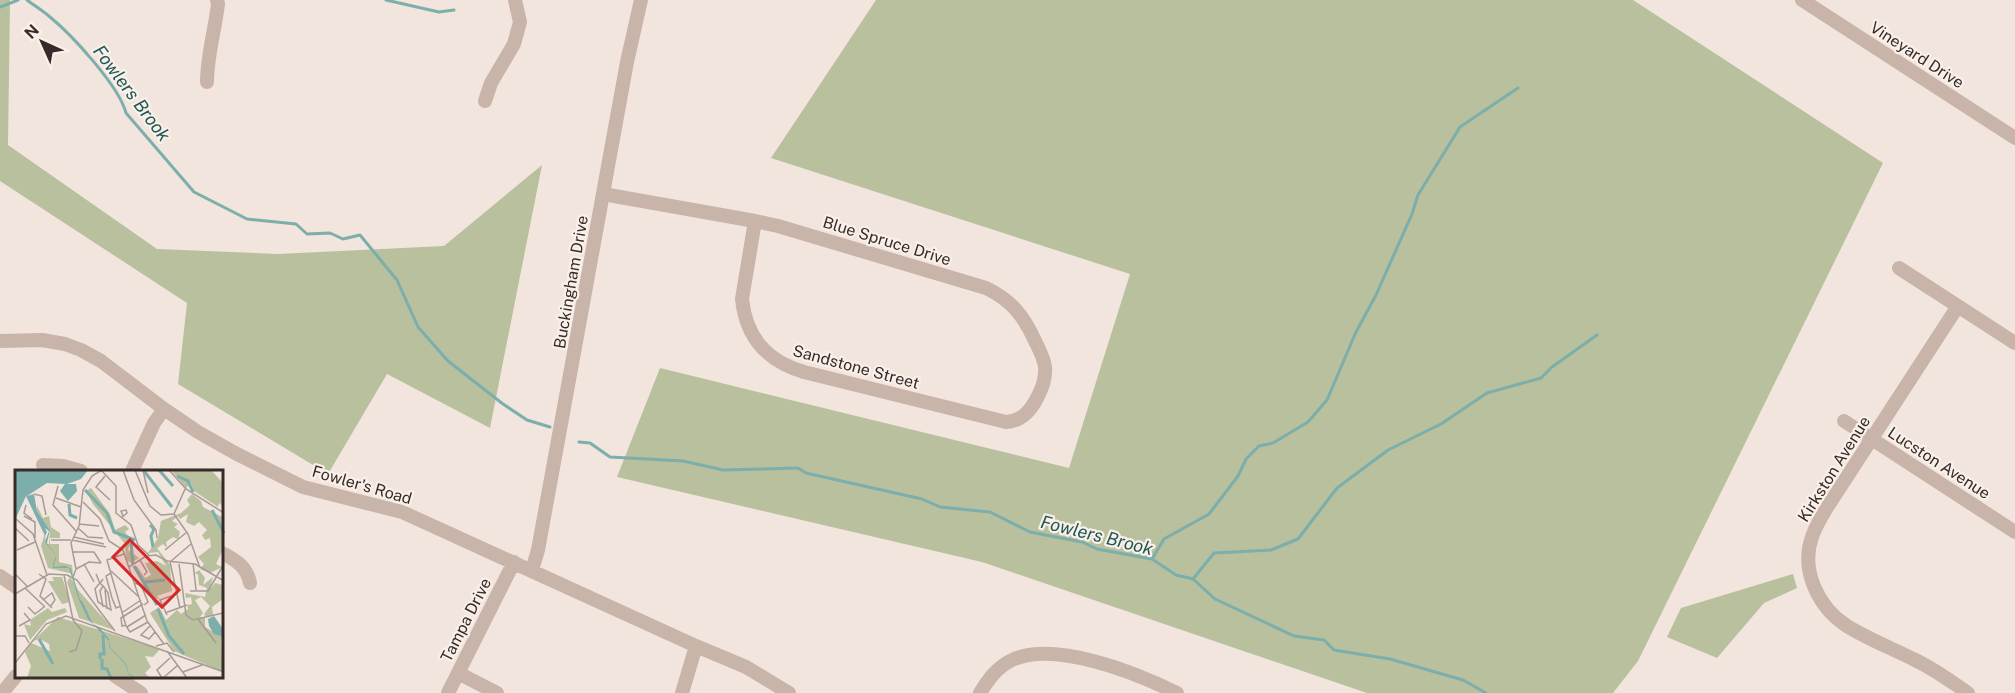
<svg xmlns="http://www.w3.org/2000/svg" width="2015" height="693" viewBox="0 0 2015 693" font-family="'Public Sans',sans-serif">
  <style>
    .green { fill: #b8c09d }
    .lines { fill: none; stroke-linecap: round; stroke-linejoin: round }
    .stream { stroke: #7caeab; stroke-width: 3 }
    .minor { stroke: #c9b4a9; stroke-width: 14 }
    .labels { text-anchor: middle; dominant-baseline: central; stroke-width: 4.5; stroke-linejoin: round; paint-order: stroke }
    .street-label { font-size: 16px; fill: #372b29; stroke: #f9f0e9 }
    .water-label { font-size: 18px; font-style: italic; fill: #1f5755; stroke: #f9f0e9 }
    .inset-river { fill: none; stroke: #7caeab; stroke-width: 3 }
    .inset-road { fill: none; stroke: #a79b95; stroke-width: 1.5 }
    .view { fill: #d62828; fill-opacity: 0.15; stroke: #d62828; stroke-width: 3 }
    .inset-edge { fill: none; stroke: #372b29; stroke-width: 3 }
  </style>
  <rect width="100%" height="100%" fill="#f1e5dd"/>
  <!-- green -->
  <path class="green" d="M 0,0 L 10,0 L 8,145 L 157,249 L 278,254 L 444,246 L 542,165 L 490,428 L 387,374 L 328,474 L 178,384 L 187,303 L 0,181 Z
    M 876,0 L 1633,0 L 1883,163 L 1638,661 L 1613,693 L 1367,693 L 982,562 L 617,477 L 660,368 L 1069,468 L 1130,274 L 771,158 Z
    M 1793,574 L 1797,588 L 1764,603 L 1717,658 L 1667,637 L 1681,608 Z"/>
  <g class="lines">
    <!-- stream -->
    <path class="stream" d="M 27,0 C 35,6 43,11 50,17 C 72,35 119,86 126,113 L 194,192 L 247,219 L 296,224 L 307,234 L 330,233 L 343,239 L 360,235 L 397,280 L 418,327 L 448,361 L 503,404 L 527,420 L 550,427
      M 386,0 L 439,12 L 454,10
      M 0,7 L 18,0
      M 579,442 L 590,443 L 610,457 L 683,461 L 723,470 L 798,468 L 806,473 L 922,499 L 940,507 L 990,512 L 1030,532 L 1082,542 L 1097,549 L 1152,559 L 1176,575 L 1193,579 L 1215,599 L 1294,636 L 1324,640 L 1334,650 L 1390,659 L 1463,680 L 1486,693
      M 1152,559 L 1164,539 L 1209,514 L 1238,476 L 1246,459 L 1259,446 L 1273,443 L 1308,422 L 1327,400 L 1356,332 L 1376,295 L 1412,214 L 1418,195 L 1460,127 L 1518,88
      M 1193,579 L 1214,553 L 1271,550 L 1298,539 L 1337,488 L 1388,450 L 1441,424 L 1487,393 L 1541,378 L 1552,367 L 1597,335"/>
    <!-- minor -->
    <path class="minor" d="M 1802,0 L 2015,138
      M 207,82 C 207,56 215,30 218,4 L 217,0
      M 485,101 L 491,83 L 514,44 L 520,22 L 515,0
      M 603,194 L 755,221 L 778,226 L 986,288 C 1011,300 1024,316 1035,341 C 1039,349 1044,358 1045,367 C 1046,378 1042,389 1037,398 C 1030,412 1021,421 1006,422 L 804,372 C 767,361 746,338 742,299 L 755,221
      M 1899,268 L 2015,343
      M 1958,306 L 1826,509 C 1821,518 1815,527 1812,537 C 1800,571 1819,608 1847,626 C 1868,639 1891,648 1913,659 C 1933,668 1950,681 1968,693
      M 0,341 L 42,340 L 65,344 L 81,350 L 101,361 L 164,409 L 198,432 L 235,453 L 303,487 L 402,512 L 696,646 L 746,667 L 789,693
      M 1844,421 L 2015,532
      M 43,465 L 63,466 L 81,471
      M 132,471 L 154,423 L 164,409
      M 222,553 C 236,560 247,567 250,583
      M 532,570 L 538,550 L 627,62 L 641,0
      M 0,576 L 16,587
      M 458,673 L 497,693
      M 115,676 L 141,693
      M 2,693 L 16,676
      M 448,693 L 514,562
      M 682,693 L 696,646
      M 980,693 C 988,680 997,667 1012,660 C 1055,640 1136,673 1177,693"/>
  </g>
  <g class="labels">
    <!-- street labels -->
    <g class="street-label">
      <text transform="translate(1917 55) rotate(33)">Vineyard Drive</text>
      <text transform="translate(887 241) rotate(17)">Blue Spruce Drive</text>
      <text transform="translate(571 282) rotate(-80)">Buckingham Drive</text>
      <text transform="translate(856 367) rotate(15)">Sandstone Street</text>
      <text transform="translate(1939 463) rotate(33)">Lucston Avenue</text>
      <text transform="translate(1834 469) rotate(-58)">Kirkston Avenue</text>
      <text transform="translate(362 485) rotate(16)">Fowler's Road</text>
      <text transform="translate(466 620) rotate(-63)">Tampa Drive</text>
    </g>
    <!-- water labels -->
    <g class="water-label">
      <text transform="translate(132 93) rotate(53)">Fowlers Brook</text>
      <text transform="translate(1097 535) rotate(14)">Fowlers Brook</text>
    </g>
  </g>
  <!-- overview -->
  <g transform="translate(15 470)">
    <rect width="208" height="208" fill="#f1e5dd"/>
    <path d="M 156,0 L 196,0 L 208,13 L 208,36 L 204,33 L 203,37 L 179,21 L 176,13 L 171,18 ZM 76,18 L 95,44 L 100,60 L 110,55 L 114,59 L 110,62 L 116,70 L 113,80 L 124,88 L 116,93 L 111,90 L 110,74 L 78,34 L 71,21 ZM 177,24 L 186,31 L 188,37 L 207,47 L 208,79 L 201,94 L 207,97 L 195,103 L 185,99 L 189,94 L 183,87 L 196,77 L 195,68 L 190,70 L 187,65 L 192,60 L 184,52 L 179,56 L 171,52 L 173,44 L 165,49 L 163,46 L 157,51 L 163,54 L 159,57 L 165,62 L 163,69 L 158,67 L 151,72 L 152,78 L 148,74 L 142,78 L 155,95 L 157,121 L 142,126 L 145,129 L 135,127 L 118,97 L 122,96 L 130,108 L 136,105 L 130,93 L 142,91 L 151,96 L 143,82 L 133,83 L 143,68 L 146,51 L 166,43 L 175,35 L 172,30 ZM 22,36 L 28,48 L 34,46 L 36,57 L 45,63 L 45,68 L 35,68 L 35,74 L 44,74 L 44,92 L 57,95 L 58,104 L 33,98 L 26,76 L 30,63 L 31,74 L 34,74 L 35,60 L 22,41 ZM 184,100 L 190,108 L 188,115 L 198,107 L 195,119 L 200,113 L 208,115 L 208,129 L 197,137 L 198,145 L 191,147 L 189,144 L 195,136 L 186,127 L 180,130 L 188,143 L 185,147 L 190,148 L 190,157 L 206,166 L 208,202 L 159,181 L 135,143 L 144,137 L 151,150 L 162,140 L 166,144 L 173,139 L 172,135 L 177,134 L 176,127 L 171,128 L 170,123 L 190,127 L 192,118 L 184,115 L 183,104 L 179,104 ZM 37,107 L 47,107 L 55,132 L 47,134 L 33,111 L 39,111 ZM 55,107 L 64,121 L 99,160 L 64,148 L 52,112 ZM 33,138 L 37,142 L 50,138 L 52,142 L 32,150 L 15,170 L 9,154 L 16,156 L 15,150 ZM 43,147 L 145,179 L 138,187 L 130,186 L 136,197 L 130,203 L 135,208 L 12,208 L 16,196 L 10,182 L 16,173 L 35,181 L 34,174 L 25,169 L 18,171 Z" fill="#b8c09d"/>
    <path d="M 0,0 L 73,0 L 66,9 L 52,14 L 61,14 L 62,21 L 53,31 L 45,21 L 50,14 L 32,13 L 12,26 L 19,24 L 22,41 L 35,60 L 32,73 L 41,86 L 41,89 L 39,93 L 39,97 L 51,96 L 53,97 L 56,99 L 65,130 L 67,131 L 78,154 L 84,157 L 94,169 L 95,177 L 111,194 L 114,204 L 122,208 L 114,205 L 110,194 L 94,177 L 94,171 L 73,149 L 64,130 L 54,98 L 38,98 L 38,94 L 41,86 L 30,72 L 34,61 L 30,58 L 32,62 L 30,66 L 11,26 L 0,50 ZM 199,146 L 208,159 L 208,175 L 206,166 L 199,164 L 194,156 L 193,149 Z" fill="#7caeab"/>
    <path class="inset-river" d="M 144,0 L 158,16M 129,1 L 157,37M 162,6 L 173,11 L 178,22M 70,20 L 92,43 L 99,62 L 120,70M 54,34 L 55,45 L 62,48M 197,40 L 209,63M 135,55 L 139,59 L 136,66 L 138,77M 116,73 L 118,94M 119,96 L 142,135M 130,112 L 150,110M 143,139 L 154,166 L 169,184M 24,169 L 38,194M 85,189 L 85,184 L 89,184 L 88,165M 87,189 L 87,198 L 92,199 L 96,208"/>
    <path class="inset-road" d="M 86,0 L 101,16 L 101,43 L 116,55 L 123,75 L 134,85M 108,0 L 119,30 L 141,60 L 142,68M 120,0 L 135,36 L 146,45 L 159,44M 128,0 L 133,23M 154,0 L 171,19 L 209,43M 90,6 L 81,17 L 95,30M 43,16 L 38,35 L 61,61M 19,24 L 27,26 L 31,45M 41,28 L 66,37M 68,32 L 85,49 L 94,71 L 108,80 L 132,151 L 149,174M 11,35 L 9,43 L 17,49M 159,44 L 173,64 L 185,98M 159,44 L 170,19M 9,46 L 20,52 L 20,68M 106,48 L 112,43 L 111,40 L 106,41 L 108,46M 1,49 L 18,64 L 32,105M 64,54 L 84,56M 0,58 L 14,71M 63,58 L 73,67 L 88,68M 59,67 L 89,74M 36,70 L 56,70M 57,70 L 91,77M 2,80 L 20,72M 150,80 L 172,62M 58,82 L 79,82 L 86,93M 109,84 L 92,90 L 111,156 L 115,162 L 133,152M 125,90 L 132,102 L 129,105M 178,93 L 181,120M 69,94 L 79,112M 164,94 L 171,145 L 178,150 L 208,143M 114,97 L 131,86 L 141,85 L 152,91 L 180,94 L 209,111M 61,99 L 74,92 L 86,93M 96,101 L 124,127M 96,103 L 91,106 L 97,128 L 101,138 L 106,136M 0,104 L 13,117M 24,104 L 31,109 L 25,126 L 37,138M 81,104 L 84,111 L 85,113 L 89,117 L 93,123 L 96,140 L 83,132 L 80,119 L 83,115 L 86,112 L 88,109M 49,105 L 58,150 L 67,161 L 61,180 L 54,182M 58,107 L 61,99 L 56,73 L 64,56 L 68,20 L 77,6 L 87,0M 119,113 L 126,115 L 133,132 L 129,135M 88,116 L 85,121 L 88,137M 10,118 L 30,137M 90,120 L 92,139M 175,121 L 193,121 L 209,94M 0,124 L 34,104 L 52,105 L 62,110 L 87,144M 28,130 L 37,123 L 40,130 L 35,137M 13,137 L 20,144 L 29,137M 165,138 L 155,92 L 176,74M 108,142 L 126,130M 150,143 L 172,135M 87,144 L 100,161M 152,145 L 145,130 L 156,126M 183,149 L 201,173M 111,155 L 107,156 L 106,148 L 128,134M 4,156 L 15,150 L 9,143M 135,156 L 126,165 L 134,169 L 140,162M 112,157 L 131,145M 0,166 L 10,166 L 14,173M 141,176 L 152,173 L 159,182M 152,181 L 172,208M 0,193 L 31,154 L 51,146 L 209,202M 168,202 L 187,195M 147,208 L 142,200 L 155,188M 148,208 L 163,195"/>
    <path class="view" d="M 115,70 L 164,120 L 147,137 L 98,87 Z"/>
    <rect width="208" height="208" class="inset-edge"/>
  </g>
  <!-- north arrow -->
  <g transform="translate(42 42) rotate(315)" stroke="#f9f0e9" stroke-width="4.5" paint-order="stroke">
  <path d="M0-4.5L10 22L0 15L-10 22Z" fill="#372b29"/>
  <text y="-9" font-size="16" font-weight="bold" text-anchor="middle" fill="#372b29">N</text>
  </g>
</svg>
